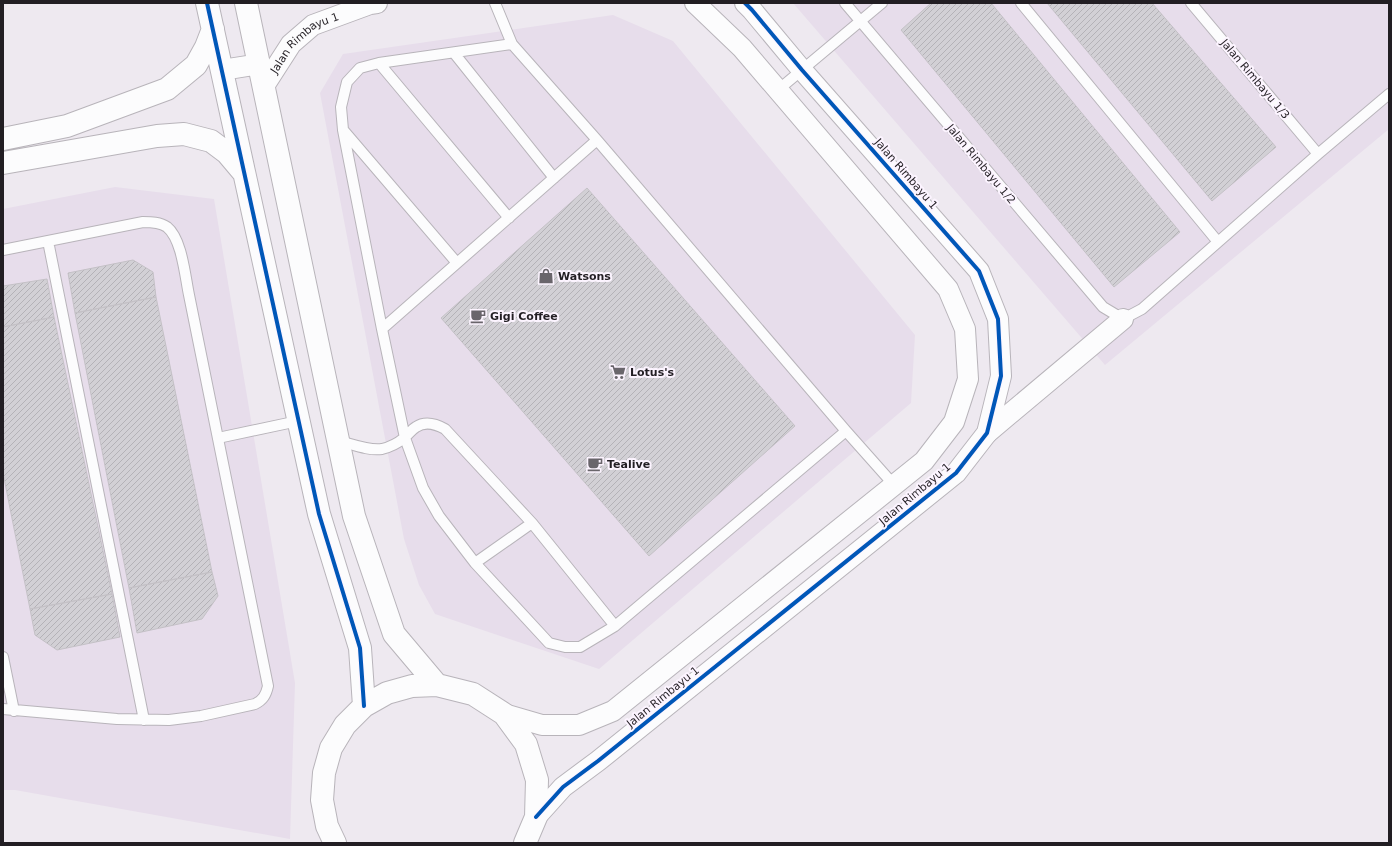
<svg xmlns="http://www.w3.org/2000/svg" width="1392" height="846" viewBox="0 0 1392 846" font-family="'DejaVu Sans',sans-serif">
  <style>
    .built { fill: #e7ddeb }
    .building { fill: url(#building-hatch); stroke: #c4c1c6 }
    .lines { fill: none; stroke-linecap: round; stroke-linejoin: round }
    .lane-casing { stroke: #b8b4ba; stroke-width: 12 }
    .street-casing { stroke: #b8b4ba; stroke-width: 22 }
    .secondary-casing { stroke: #b8b4ba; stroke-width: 24 }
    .lane { stroke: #fcfcfd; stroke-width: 10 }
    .street { stroke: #fcfcfd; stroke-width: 20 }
    .secondary { stroke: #fcfcfd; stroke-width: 22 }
    .cycleway-casing { stroke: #fcf4ff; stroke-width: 6 }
    .cycleway { stroke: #0057b8; stroke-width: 4 }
    .labels { text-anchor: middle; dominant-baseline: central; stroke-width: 4; stroke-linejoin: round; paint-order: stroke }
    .street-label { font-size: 11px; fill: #221e23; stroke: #fcf4ff }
    .poi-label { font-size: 11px; font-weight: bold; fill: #221e23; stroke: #fcf4ff; text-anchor: start }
  </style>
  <defs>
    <pattern id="building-hatch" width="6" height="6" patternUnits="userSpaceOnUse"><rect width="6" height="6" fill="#d2d0d5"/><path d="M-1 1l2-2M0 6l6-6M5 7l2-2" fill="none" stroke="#b4b2b7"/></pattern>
  </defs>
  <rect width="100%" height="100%" fill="#eee9f0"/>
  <!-- built -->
  <path class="built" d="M 793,3 L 1389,3 L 1389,129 L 1105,365 Z
    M 613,15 L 673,41 L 915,335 L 911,403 L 599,669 L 435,614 L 419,585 L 404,539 L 320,93 L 343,54 Z
    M 115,187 L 214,199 L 295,683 L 290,839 L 15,790 L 3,790 L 3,209 Z"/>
  <!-- building -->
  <path class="building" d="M 931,3 L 991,3 L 1180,232 L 1114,287 L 901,30 Z
    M 1047,3 L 1152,3 L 1276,147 L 1212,201 Z
    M 587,188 L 795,426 L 649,556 L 441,318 Z
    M 133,260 L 153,272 L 156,297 L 75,313 L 68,273 Z
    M 47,279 L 54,317 L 3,327 L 3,286 Z
    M 156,297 L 212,572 L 129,588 L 75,313 Z
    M 54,317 L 112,594 L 30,609 L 3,473 L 3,327 Z
    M 212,572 L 218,596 L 202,619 L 137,633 L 129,588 Z
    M 112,594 L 120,637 L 57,650 L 35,635 L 30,609 Z"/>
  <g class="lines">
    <defs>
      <path id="lane" d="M 495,3 L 512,44 L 597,140 L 846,431 L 894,485
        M 845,3 L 1103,307 L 1123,319 L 1142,309 L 1318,154 L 1389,94
        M 1021,3 L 1218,242
        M 1191,3 L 1318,154
        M 512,44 L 379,63 L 360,68 L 347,82 L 341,107 L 343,130 L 382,329 L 405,438 L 423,488 L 439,516 L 475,563 L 549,643 L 565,647 L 580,647 L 615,626 L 846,431
        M 454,53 L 554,178
        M 379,63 L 509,218
        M 778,90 L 882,3
        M 344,131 L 457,263
        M 48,241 L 144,720
        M 3,250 L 143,222 C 151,222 160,222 167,227 C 182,239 185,276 189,295 L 268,686 C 266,695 263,700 255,704 L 201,716 L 169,720 L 117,719 L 3,709
        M 382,329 L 597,140
        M 218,438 L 298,421
        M 339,441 C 352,444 368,451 382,449 C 390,447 398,443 404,438 C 408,435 411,430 416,427 C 425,421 436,424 445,429 L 532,523 L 615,626
        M 475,563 L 532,523
        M 3,657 L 14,711"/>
      <g id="street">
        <path d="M 222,70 L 260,64"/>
        <path id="s1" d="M 264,86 L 291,44 L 313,25 L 370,4 L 377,3"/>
        <path d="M 987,433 L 1123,319"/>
        <path d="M 504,714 L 542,725 L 579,725 L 613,711 L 924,461 L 954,422 L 968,379 L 965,329 L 948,289 L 742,48 L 695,3"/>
        <path d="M 536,817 L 563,787 L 598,761 L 956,473 L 987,433 L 1001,376 L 998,319 L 979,271 L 802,70 L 752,10 L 745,3"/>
      </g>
      <path id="secondary" d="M 207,3 L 319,514 L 360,648 L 364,706
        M 246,3 L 354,516 L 394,634 L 437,685
        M 3,139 L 67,126 L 167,89 L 196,65 L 206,47 L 213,29
        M 3,163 L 157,136 L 184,134 L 211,141 L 227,153 L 243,172
        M 335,843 L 327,826 L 322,800 L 324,773 L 331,748 L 345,725 L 364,706 L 387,693 L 412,686 L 437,685 L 473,694 L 504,714 L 526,744 L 537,780 L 536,817 L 525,843"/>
    </defs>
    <!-- lane casing -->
    <use href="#lane" class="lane-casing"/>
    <!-- street casing -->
    <use href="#street" class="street-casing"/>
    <!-- secondary casing -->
    <use href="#secondary" class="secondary-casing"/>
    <!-- lane -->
    <use href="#lane" class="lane"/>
    <!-- street -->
    <use href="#street" class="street"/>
    <!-- secondary -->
    <use href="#secondary" class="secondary"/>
    <defs>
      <path id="cycleway" d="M 207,3 L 319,514 L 360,648 L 364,706
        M 536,817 L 563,787 L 598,761 L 956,473 L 987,433 L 1001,376 L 998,319 L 979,271 L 802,70 L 752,10 L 745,3"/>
    </defs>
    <!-- cycleway casing -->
    <use href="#cycleway" class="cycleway-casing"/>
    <!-- cycleway -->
    <use href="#cycleway" class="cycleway"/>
  </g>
  <!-- icons -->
  <defs>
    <symbol id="shop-bare" viewBox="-9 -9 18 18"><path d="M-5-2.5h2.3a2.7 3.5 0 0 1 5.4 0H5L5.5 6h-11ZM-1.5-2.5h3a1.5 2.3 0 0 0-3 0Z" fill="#69656b" stroke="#fcf4ff" stroke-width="2.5" paint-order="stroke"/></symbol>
    <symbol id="cafe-bare" viewBox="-9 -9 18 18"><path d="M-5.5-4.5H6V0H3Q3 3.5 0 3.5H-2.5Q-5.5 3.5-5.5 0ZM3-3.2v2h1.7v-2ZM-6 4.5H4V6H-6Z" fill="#69656b" stroke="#fcf4ff" stroke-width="2.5" paint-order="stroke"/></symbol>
    <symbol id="supermarket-bare" viewBox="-9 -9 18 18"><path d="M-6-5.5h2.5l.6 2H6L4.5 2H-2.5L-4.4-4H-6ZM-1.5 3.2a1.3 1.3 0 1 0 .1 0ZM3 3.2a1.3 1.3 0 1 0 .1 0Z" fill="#69656b" stroke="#fcf4ff" stroke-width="2.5" paint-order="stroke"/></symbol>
  </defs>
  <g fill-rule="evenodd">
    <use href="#shop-bare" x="535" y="265" width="22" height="22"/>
    <use href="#cafe-bare" x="467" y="305" width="22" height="22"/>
    <use href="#supermarket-bare" x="607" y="361" width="22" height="22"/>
    <use href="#cafe-bare" x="584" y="453" width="22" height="22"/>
  </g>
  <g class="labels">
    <!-- street labels -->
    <g class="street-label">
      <text stroke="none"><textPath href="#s1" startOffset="61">Jalan Rimbayu 1</textPath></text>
      <text transform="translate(1255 79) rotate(50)">Jalan Rimbayu 1/3</text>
      <text transform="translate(981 164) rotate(50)">Jalan Rimbayu 1/2</text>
      <text transform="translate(906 174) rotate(49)">Jalan Rimbayu 1</text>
      <text transform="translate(915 494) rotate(-40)">Jalan Rimbayu 1</text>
      <text transform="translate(663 697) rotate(-39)">Jalan Rimbayu 1</text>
    </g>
    <!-- poi labels -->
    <g class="poi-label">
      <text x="558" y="276">Watsons</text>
      <text x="490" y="316">Gigi Coffee</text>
      <text x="630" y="372">Lotus's</text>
      <text x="607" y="464">Tealive</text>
    </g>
  </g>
  <!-- border -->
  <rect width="1392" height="846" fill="none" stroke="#221e23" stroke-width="8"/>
</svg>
